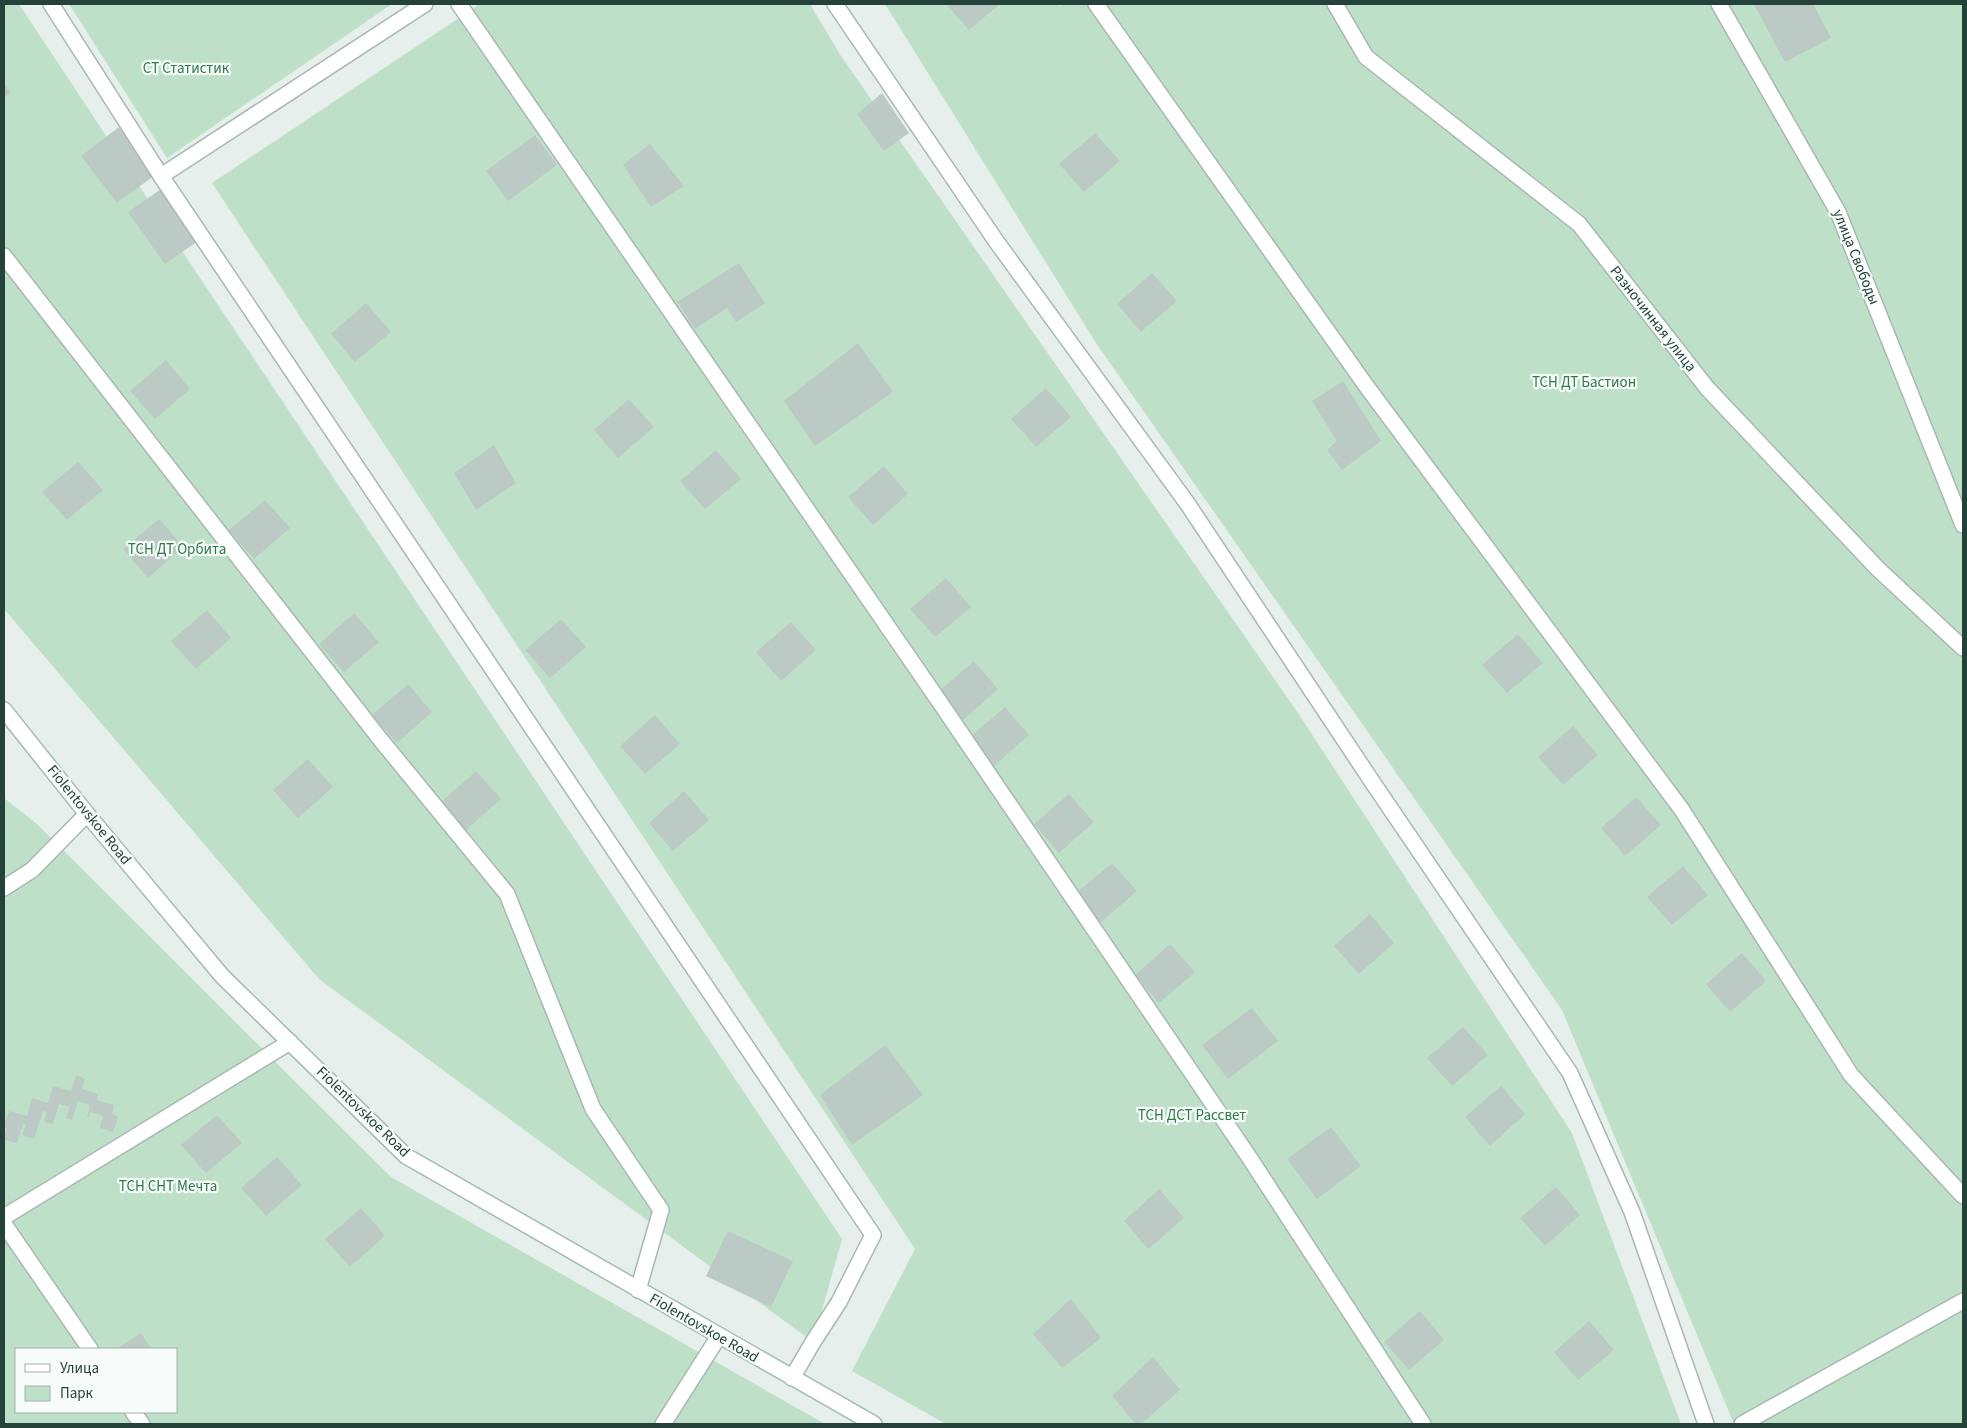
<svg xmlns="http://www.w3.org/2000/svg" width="1967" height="1428" viewBox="0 0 1967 1428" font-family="'Source Sans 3',sans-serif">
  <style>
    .green { fill: #bfe0c8; fill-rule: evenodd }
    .building { fill: #bbcac4 }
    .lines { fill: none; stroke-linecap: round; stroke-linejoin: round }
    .lane-casing { stroke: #a8b8b2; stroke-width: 18 }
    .street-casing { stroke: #a8b8b2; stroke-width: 18 }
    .secondary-casing { stroke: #a4bbb3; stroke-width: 18 }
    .lane { stroke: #fff; stroke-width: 15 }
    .street { stroke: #fff; stroke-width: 15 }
    .secondary { stroke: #fff; stroke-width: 15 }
    .labels { text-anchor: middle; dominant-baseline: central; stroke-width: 4.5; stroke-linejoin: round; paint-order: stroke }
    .park-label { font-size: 15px; fill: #2d7a4b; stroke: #f7fbf9 }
    .street-label { font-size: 15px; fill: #24423a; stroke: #f7fbf9 }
  </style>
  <rect width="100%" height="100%" fill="#e6efeb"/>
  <!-- green -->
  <path class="green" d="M 4,4 L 19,4 L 204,284 L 842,1239 L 813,1342 L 319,979 L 4,609 Z
    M 69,4 L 392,4 L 167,158 Z
    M 480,4 L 810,4 L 841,56 L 1298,713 L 1572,1133 L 1681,1424 L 946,1424 L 852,1371 L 915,1249 L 212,183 Z
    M 885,4 L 1058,4 L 1060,6 L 1066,4 L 1963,4 L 1963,1424 L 1734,1424 L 1562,1010 L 1096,343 Z
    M 4,798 L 37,824 L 391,1177 L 825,1424 L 4,1424 ZM 16,1349 L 176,1349 L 176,1412 L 16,1412 Z"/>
  <!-- building -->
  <path class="building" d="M 946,4 L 1000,4 L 969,30 Z
    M 1754,4 L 1813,4 L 1831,38 L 1785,62 Z
    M 4,84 L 11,93 L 4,97 Z
    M 882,93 L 909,133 L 884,151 L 857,114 Z
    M 119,127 L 155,175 L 117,203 L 81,156 Z
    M 1095,133 L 1120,161 L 1084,192 L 1059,164 Z
    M 535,135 L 557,165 L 508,201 L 486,171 Z
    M 650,144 L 684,186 L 651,207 L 623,165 Z
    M 161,189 L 198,241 L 165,264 L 128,212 Z
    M 739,263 L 765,303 L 736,322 L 727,308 L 695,329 L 677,302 Z
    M 1152,273 L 1177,301 L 1141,332 L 1117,304 Z
    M 366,303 L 391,332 L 355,362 L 331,334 Z
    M 858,343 L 893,392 L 815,446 L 784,401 Z
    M 166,360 L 190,389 L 155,419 L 130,391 Z
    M 1343,381 L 1381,441 L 1342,470 L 1327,450 L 1337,441 L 1312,401 Z
    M 1046,388 L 1071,417 L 1036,447 L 1011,419 Z
    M 629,399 L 654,427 L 618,458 L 594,430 Z
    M 494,445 L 516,483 L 476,510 L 454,473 Z
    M 716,450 L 741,479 L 705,509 L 680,481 Z
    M 78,462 L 103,490 L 67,520 L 42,492 Z
    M 884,466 L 908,494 L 873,525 L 848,497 Z
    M 265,500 L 290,528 L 254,559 L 229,530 Z
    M 159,519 L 183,547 L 148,578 L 123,549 Z
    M 946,578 L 971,607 L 935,637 L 910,609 Z
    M 207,610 L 231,638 L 196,669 L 171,641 Z
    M 354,613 L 379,642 L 344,672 L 319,644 Z
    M 561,619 L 586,647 L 550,678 L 525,650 Z
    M 791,622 L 816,650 L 781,681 L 756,652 Z
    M 1518,634 L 1543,663 L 1507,693 L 1482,665 Z
    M 974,661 L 998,689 L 963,720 L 938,692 Z
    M 408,684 L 432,712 L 397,743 L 372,715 Z
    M 1005,707 L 1029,735 L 994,766 L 969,738 Z
    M 655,715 L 680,744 L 645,774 L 620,746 Z
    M 1573,726 L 1598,755 L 1563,785 L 1538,757 Z
    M 308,759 L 333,787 L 298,818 L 273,790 Z
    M 476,771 L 501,799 L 466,830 L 441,802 Z
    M 684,791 L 709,820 L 673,851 L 649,823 Z
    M 1069,794 L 1094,822 L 1059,853 L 1034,824 Z
    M 1636,797 L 1661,825 L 1625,856 L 1601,828 Z
    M 1112,863 L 1137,891 L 1101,922 L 1076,893 Z
    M 1683,866 L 1708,895 L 1672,925 L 1647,897 Z
    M 1370,914 L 1394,943 L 1359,974 L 1334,946 Z
    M 1170,944 L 1195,972 L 1159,1003 L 1135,975 Z
    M 1742,953 L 1766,981 L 1730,1012 L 1706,984 Z
    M 1252,1008 L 1278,1041 L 1228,1079 L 1202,1045 Z
    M 1463,1027 L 1488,1055 L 1452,1086 L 1427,1058 Z
    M 885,1045 L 923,1095 L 852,1145 L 820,1095 Z
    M 76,1075 L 85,1079 L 82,1089 L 98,1094 L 96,1100 L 114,1105 L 112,1114 L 118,1117 L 113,1132 L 100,1128 L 103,1116 L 91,1112 L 89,1117 L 87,1117 L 90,1105 L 78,1101 L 72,1120 L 66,1118 L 70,1107 L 59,1104 L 53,1124 L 44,1122 L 47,1112 L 43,1111 L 34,1139 L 22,1135 L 26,1125 L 23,1124 L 17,1143 L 4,1140 L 7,1128 L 4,1127 L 4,1119 L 6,1120 L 9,1111 L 27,1116 L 32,1098 L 48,1103 L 53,1086 L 71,1091 Z
    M 1501,1086 L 1525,1114 L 1490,1146 L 1465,1117 Z
    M 217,1115 L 242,1143 L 206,1173 L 181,1145 Z
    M 1331,1127 L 1361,1166 L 1317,1199 L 1287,1159 Z
    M 277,1157 L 302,1185 L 266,1216 L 241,1188 Z
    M 1556,1187 L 1580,1215 L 1545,1246 L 1520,1218 Z
    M 1159,1189 L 1184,1218 L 1148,1249 L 1124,1221 Z
    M 361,1208 L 385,1236 L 350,1267 L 325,1239 Z
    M 728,1231 L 793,1261 L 771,1307 L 706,1276 Z
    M 1071,1299 L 1101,1338 L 1062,1368 L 1033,1334 Z
    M 1420,1311 L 1444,1340 L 1409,1370 L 1384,1342 Z
    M 1589,1321 L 1614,1350 L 1578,1380 L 1554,1352 Z
    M 141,1333 L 151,1349 L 116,1349 Z
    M 1153,1357 L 1180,1390 L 1141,1424 L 1136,1424 L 1112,1396 Z"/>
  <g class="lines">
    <defs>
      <path id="lane" d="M 1096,4 L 1367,387 L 1682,810 L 1851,1075 L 1963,1196
        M 1335,4 L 1366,57 L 1579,224 L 1707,388 L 1878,569 L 1963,648
        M 1719,4 L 1838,212 L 1963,525
        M 161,176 L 425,4
        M 4,256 L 380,739 L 507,894 L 593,1109 L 661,1210 L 638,1290
        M 1742,1424 L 1963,1301"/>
      <path id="street" d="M 51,4 L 161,176 L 873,1235 L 839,1302 L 813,1342 L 792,1378
        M 459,4 L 941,704 L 1249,1157 L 1423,1424
        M 835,4 L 996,241 L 1187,503 L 1373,783 L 1570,1073 L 1632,1212 L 1706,1424
        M 4,888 L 32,870 L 87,814
        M 4,1217 L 290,1042
        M 4,1224 L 90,1349
        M 133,1412 L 142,1424
        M 663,1424 L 719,1336"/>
      <path id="secondary" d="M 4,710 L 87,814 L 222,976 L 406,1156 L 874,1424"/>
    </defs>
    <!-- lane casing -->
    <use href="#lane" class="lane-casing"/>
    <!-- street casing -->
    <use href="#street" class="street-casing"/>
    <!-- secondary casing -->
    <use href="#secondary" class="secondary-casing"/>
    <!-- lane -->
    <use href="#lane" class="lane"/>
    <!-- street -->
    <use href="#street" class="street"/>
    <!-- secondary -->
    <use href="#secondary" class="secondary"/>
  </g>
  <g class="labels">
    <!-- park labels -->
    <g class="park-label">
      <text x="186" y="68">СТ Статистик</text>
      <text x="1584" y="382">ТСН ДТ Бастион</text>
      <text x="177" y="549">ТСН ДТ Орбита</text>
      <text x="1192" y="1115">ТСН ДСТ Рассвет</text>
      <text x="168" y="1186">ТСН СНТ Мечта</text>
    </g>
    <!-- street labels -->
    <g class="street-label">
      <text transform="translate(1856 257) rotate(68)">улица Свободы</text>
      <text transform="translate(1653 319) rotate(52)">Разночинная улица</text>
      <text transform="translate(89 815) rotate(51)">Fiolentovskoe Road</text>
      <text transform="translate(363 1112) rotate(44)">Fiolentovskoe Road</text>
      <text transform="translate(704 1328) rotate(30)">Fiolentovskoe Road</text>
    </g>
  </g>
  <!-- border -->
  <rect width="1967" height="1428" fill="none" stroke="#24423a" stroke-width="10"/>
  <!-- legend -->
  <rect x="15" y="1348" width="162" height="65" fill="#f7fbf9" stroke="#a3b1ad"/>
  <rect x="25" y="1364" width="25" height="8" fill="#ffffff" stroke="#a3b1ad"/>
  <text x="60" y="1373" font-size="15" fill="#24423a">Улица</text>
  <rect x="25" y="1386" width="25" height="15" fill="#bfe0c8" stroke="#a3b1ad"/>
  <text x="60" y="1398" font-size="15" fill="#24423a">Парк</text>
</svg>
